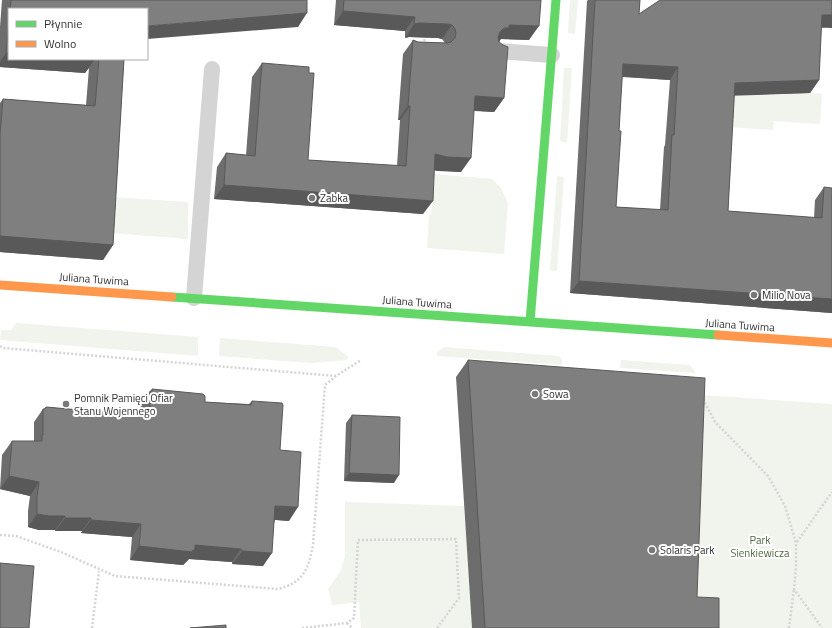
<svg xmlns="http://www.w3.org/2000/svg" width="832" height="628" viewBox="0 0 832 628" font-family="'Titillium Web',sans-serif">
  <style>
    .green { fill: #f1f4ed }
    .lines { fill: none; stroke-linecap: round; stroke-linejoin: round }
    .path { stroke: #d4d4d4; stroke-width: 2.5; stroke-dasharray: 2 2; stroke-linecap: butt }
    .lane { stroke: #d4d4d4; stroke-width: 16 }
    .fast { stroke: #63d668; stroke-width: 9 }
    .slow { stroke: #ff974d; stroke-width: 9 }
    .wall { fill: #6d6d6d; fill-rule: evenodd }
    .shaded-wall { fill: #595959 }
    .building { fill: #7f7f7f; stroke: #595959; fill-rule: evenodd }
    .poi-dot { fill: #787878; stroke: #fff; stroke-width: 1.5 }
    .labels { text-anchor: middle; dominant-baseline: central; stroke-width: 4; stroke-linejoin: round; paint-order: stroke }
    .poi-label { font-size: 11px; fill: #303030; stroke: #fff; text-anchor: start }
    .street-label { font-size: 11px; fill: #303030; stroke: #fff }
    .park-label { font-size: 11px; fill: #516741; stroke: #fff }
  </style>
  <rect width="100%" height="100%" fill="#fff"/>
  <!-- green -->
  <path class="green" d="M 570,0 L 578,0 L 575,34 L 568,33 Z
    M 564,68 L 572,68 L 567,143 L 560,141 Z
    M 812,93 L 822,94 L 820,124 L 774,121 L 773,130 L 698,125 L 700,97 Z
    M 435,174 L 492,179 L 501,188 L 508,203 L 504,254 L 427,248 L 429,215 L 431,214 Z
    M 557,176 L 564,177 L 557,271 L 550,270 Z
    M 112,197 L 188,202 L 188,239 L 110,233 Z
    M 16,323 L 198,337 L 198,356 L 0,340 L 1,330 L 11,330 Z
    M 220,338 L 336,347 L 348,357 L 347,360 L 312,363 L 219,356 Z
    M 444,347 L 559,356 L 562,359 L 562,365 L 437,356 L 437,352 Z
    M 621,360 L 690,365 L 696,373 L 620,368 Z
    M 701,395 L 832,404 L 832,628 L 684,628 Z
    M 345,502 L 464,506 L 472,628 L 361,628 L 359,602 L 332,605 L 328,589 L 340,572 L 345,557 Z"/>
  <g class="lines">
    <!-- path -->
    <path class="path" d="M 424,45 L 425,34
      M 0,346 L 3,348 L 336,376 L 361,360
      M 703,399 L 715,422 L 768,476 L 785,506 L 796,543 L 796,567 L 794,589 L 822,628
      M 0,535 L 16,536 L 61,552 L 115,576 L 278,589 C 304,582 308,570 313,545 L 325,385 L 336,376
      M 797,542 L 832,492
      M 347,623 L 352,628
      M 92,628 L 99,571
      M 302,628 L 347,623 L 354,618 L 358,540 L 456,539 L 459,598 L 437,628
      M 789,628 L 794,589"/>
    <!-- lane -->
    <path class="lane" d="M 498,51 L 552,55
      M 194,298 L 212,69"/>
    <!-- fast -->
    <path class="fast" d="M 172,297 L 718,335
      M 530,322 L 556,0"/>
    <!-- slow -->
    <path class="slow" d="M 0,285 L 172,297
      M 718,335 L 832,343"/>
  </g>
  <!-- wall -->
  <path class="wall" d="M 2,0 L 307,0 L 298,27 L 147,9 L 9,9 L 9,59 L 124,59 L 113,245 L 103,260 L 0,252 L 0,103 L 3,99 L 86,105 L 89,68 L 85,73 L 0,67 L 0,27 Z
    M 336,0 L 541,0 L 529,40 L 501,39 L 499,41 L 504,98 L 494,112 L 474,111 L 461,172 L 434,170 L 423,214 L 214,199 L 217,167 L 226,153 L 246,155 L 252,77 L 262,63 L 308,160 L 397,166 L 400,120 L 398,120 L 403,54 L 413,40 L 418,42 L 445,43 L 442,39 L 438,38 L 409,37 L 405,38 L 405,31 L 334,25 Z
    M 588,0 L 640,0 L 639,14 L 832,28 L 821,28 L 819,80 L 810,93 L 734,95 L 728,211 L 814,218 L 815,200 L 824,187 L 832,313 L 570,293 L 587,1 ZM 622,77 L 670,80 L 665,145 L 664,147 L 660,210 L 616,207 L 619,131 Z
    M 468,360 L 697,597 L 719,628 L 472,628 L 456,377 Z
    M 152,389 L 205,402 L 249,404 L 252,401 L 280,450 L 289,521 L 275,520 L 263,566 L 232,564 L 232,562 L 189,559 L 183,565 L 130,560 L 132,537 L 81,533 L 82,531 L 55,531 L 55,530 L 39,530 L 28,527 L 28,511 L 30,496 L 0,489 L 2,455 L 12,441 L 34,441 L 34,422 L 43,409 L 44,409 L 46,407 L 91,411 L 140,414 L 140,405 L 150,391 L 151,391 Z
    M 352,415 L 394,483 L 344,481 L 346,423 Z"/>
  <!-- shaded-wall -->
  <path class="shaded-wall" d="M 343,11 L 415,17 L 405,31 L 334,25 Z
    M 307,13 L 298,27 L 147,39 L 147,26 Z
    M 822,15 L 832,15 L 832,28 L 813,27 Z
    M 419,23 L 447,24 L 452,25 L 442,39 L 438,38 L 409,37 L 405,38 L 414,24 Z
    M 509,25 L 539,26 L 529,40 L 501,39 L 499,42 L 494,42 L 500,32 Z
    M 6,53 L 9,53 L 9,59 L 95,59 L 85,73 L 0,67 L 0,62 Z
    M 623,64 L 678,67 L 670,80 L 615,76 Z
    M 819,80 L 810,93 L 726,96 L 735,83 Z
    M 475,96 L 504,98 L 494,112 L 466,110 Z
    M 408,106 L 410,106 L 400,120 L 398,120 Z
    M 435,154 L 471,158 L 461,172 L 437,171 L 425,168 Z
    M 224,185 L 433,201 L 423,214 L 214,199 Z
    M 0,236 L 113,245 L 103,260 L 0,252 Z
    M 579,281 L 832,299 L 832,313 L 570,293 Z
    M 349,473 L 399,475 L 394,483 L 344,481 Z
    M 9,476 L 39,482 L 30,496 L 0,489 Z
    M 275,506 L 298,507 L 289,521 L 266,519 Z
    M 37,514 L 65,516 L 55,530 L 39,530 L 28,527 Z
    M 65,518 L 91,518 L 82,531 L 55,531 Z
    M 91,520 L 141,524 L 132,537 L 81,533 Z
    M 195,545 L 241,549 L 232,562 L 189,559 L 183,565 L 130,560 L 139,546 Z
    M 242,551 L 272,553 L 263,566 L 232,564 Z"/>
  <!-- building -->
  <path class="building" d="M 11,0 L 307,0 L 307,13 L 147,26 L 147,9 L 10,9 Z
    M 344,0 L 541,0 L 539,26 L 509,25 L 509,28 L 504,28 L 500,32 L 498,37 L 499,42 L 503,45 L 508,47 L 504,98 L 475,96 L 471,158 L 447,157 L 435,154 L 433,201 L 224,185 L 226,153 L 255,156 L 262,63 L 309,67 L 309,73 L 314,73 L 308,160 L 406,166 L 410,106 L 408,106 L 413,40 L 418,42 L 447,43 L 451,42 L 455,38 L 456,33 L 455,29 L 452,25 L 447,24 L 419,23 L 414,24 L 415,17 L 343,11 Z
    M 595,0 L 640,0 L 639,14 L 660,0 L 832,0 L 832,15 L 822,15 L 819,80 L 735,83 L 728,211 L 822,218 L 824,187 L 832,188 L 832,299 L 579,281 ZM 623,64 L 678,67 L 674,135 L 672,135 L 668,210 L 616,207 L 621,131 L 619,131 Z
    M 9,21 L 9,53 L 6,53 Z
    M 99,59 L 124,59 L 113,245 L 0,236 L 0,134 L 3,99 L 95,106 Z
    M 468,360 L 705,378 L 697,597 L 719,598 L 719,628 L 485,628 Z
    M 152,389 L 203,394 L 205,396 L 205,402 L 251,405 L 252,401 L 282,403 L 283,405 L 280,450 L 301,452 L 298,507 L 275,506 L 272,553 L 242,551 L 241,549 L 195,545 L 195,550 L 193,550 L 192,552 L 139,546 L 141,524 L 91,520 L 91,518 L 65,518 L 65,516 L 49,516 L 37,514 L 37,497 L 39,482 L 9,476 L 12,441 L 42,441 L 42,435 L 43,435 L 43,409 L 45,409 L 46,407 L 91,411 L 109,411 L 150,415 L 150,391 L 152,391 Z
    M 352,415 L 400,417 L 399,475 L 349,473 Z
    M 0,563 L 34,566 L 29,628 L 0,628 Z
    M 226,625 L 226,628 L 190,628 Z"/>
  <!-- markers -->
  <g class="poi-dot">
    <circle cx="312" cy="198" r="4"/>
    <circle cx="754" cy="295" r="4"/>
    <circle cx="535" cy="394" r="4"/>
    <circle cx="66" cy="404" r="4"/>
    <circle cx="652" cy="550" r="4"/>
  </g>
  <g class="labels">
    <!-- poi labels -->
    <g class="poi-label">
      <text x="320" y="198">Żabka</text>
      <text x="762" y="295">Milio Nova</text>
      <text x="543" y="394">Sowa</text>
      <text x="74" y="398">Pomnik Pamięci Ofiar<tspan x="74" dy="13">Stanu Wojennego</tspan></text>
      <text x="660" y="550">Solaris Park</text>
    </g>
    <!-- street labels -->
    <g class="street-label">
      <text transform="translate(94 279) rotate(4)">Juliana Tuwima</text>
      <text transform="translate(417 302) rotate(4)">Juliana Tuwima</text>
      <text transform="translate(740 325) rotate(4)">Juliana Tuwima</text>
    </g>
    <!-- park labels -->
    <g class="park-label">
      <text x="760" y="540">Park<tspan x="760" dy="13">Sienkiewicza</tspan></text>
    </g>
  </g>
  <!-- legend -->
  <rect x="8" y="8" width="140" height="52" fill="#ffffff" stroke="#acacac"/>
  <rect x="16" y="21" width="20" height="6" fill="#63d668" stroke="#acacac"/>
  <text x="44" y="28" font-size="12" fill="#303030">Płynnie</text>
  <rect x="16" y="41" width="20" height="6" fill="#ff974d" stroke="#acacac"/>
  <text x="44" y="48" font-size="12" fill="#303030">Wolno</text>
</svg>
